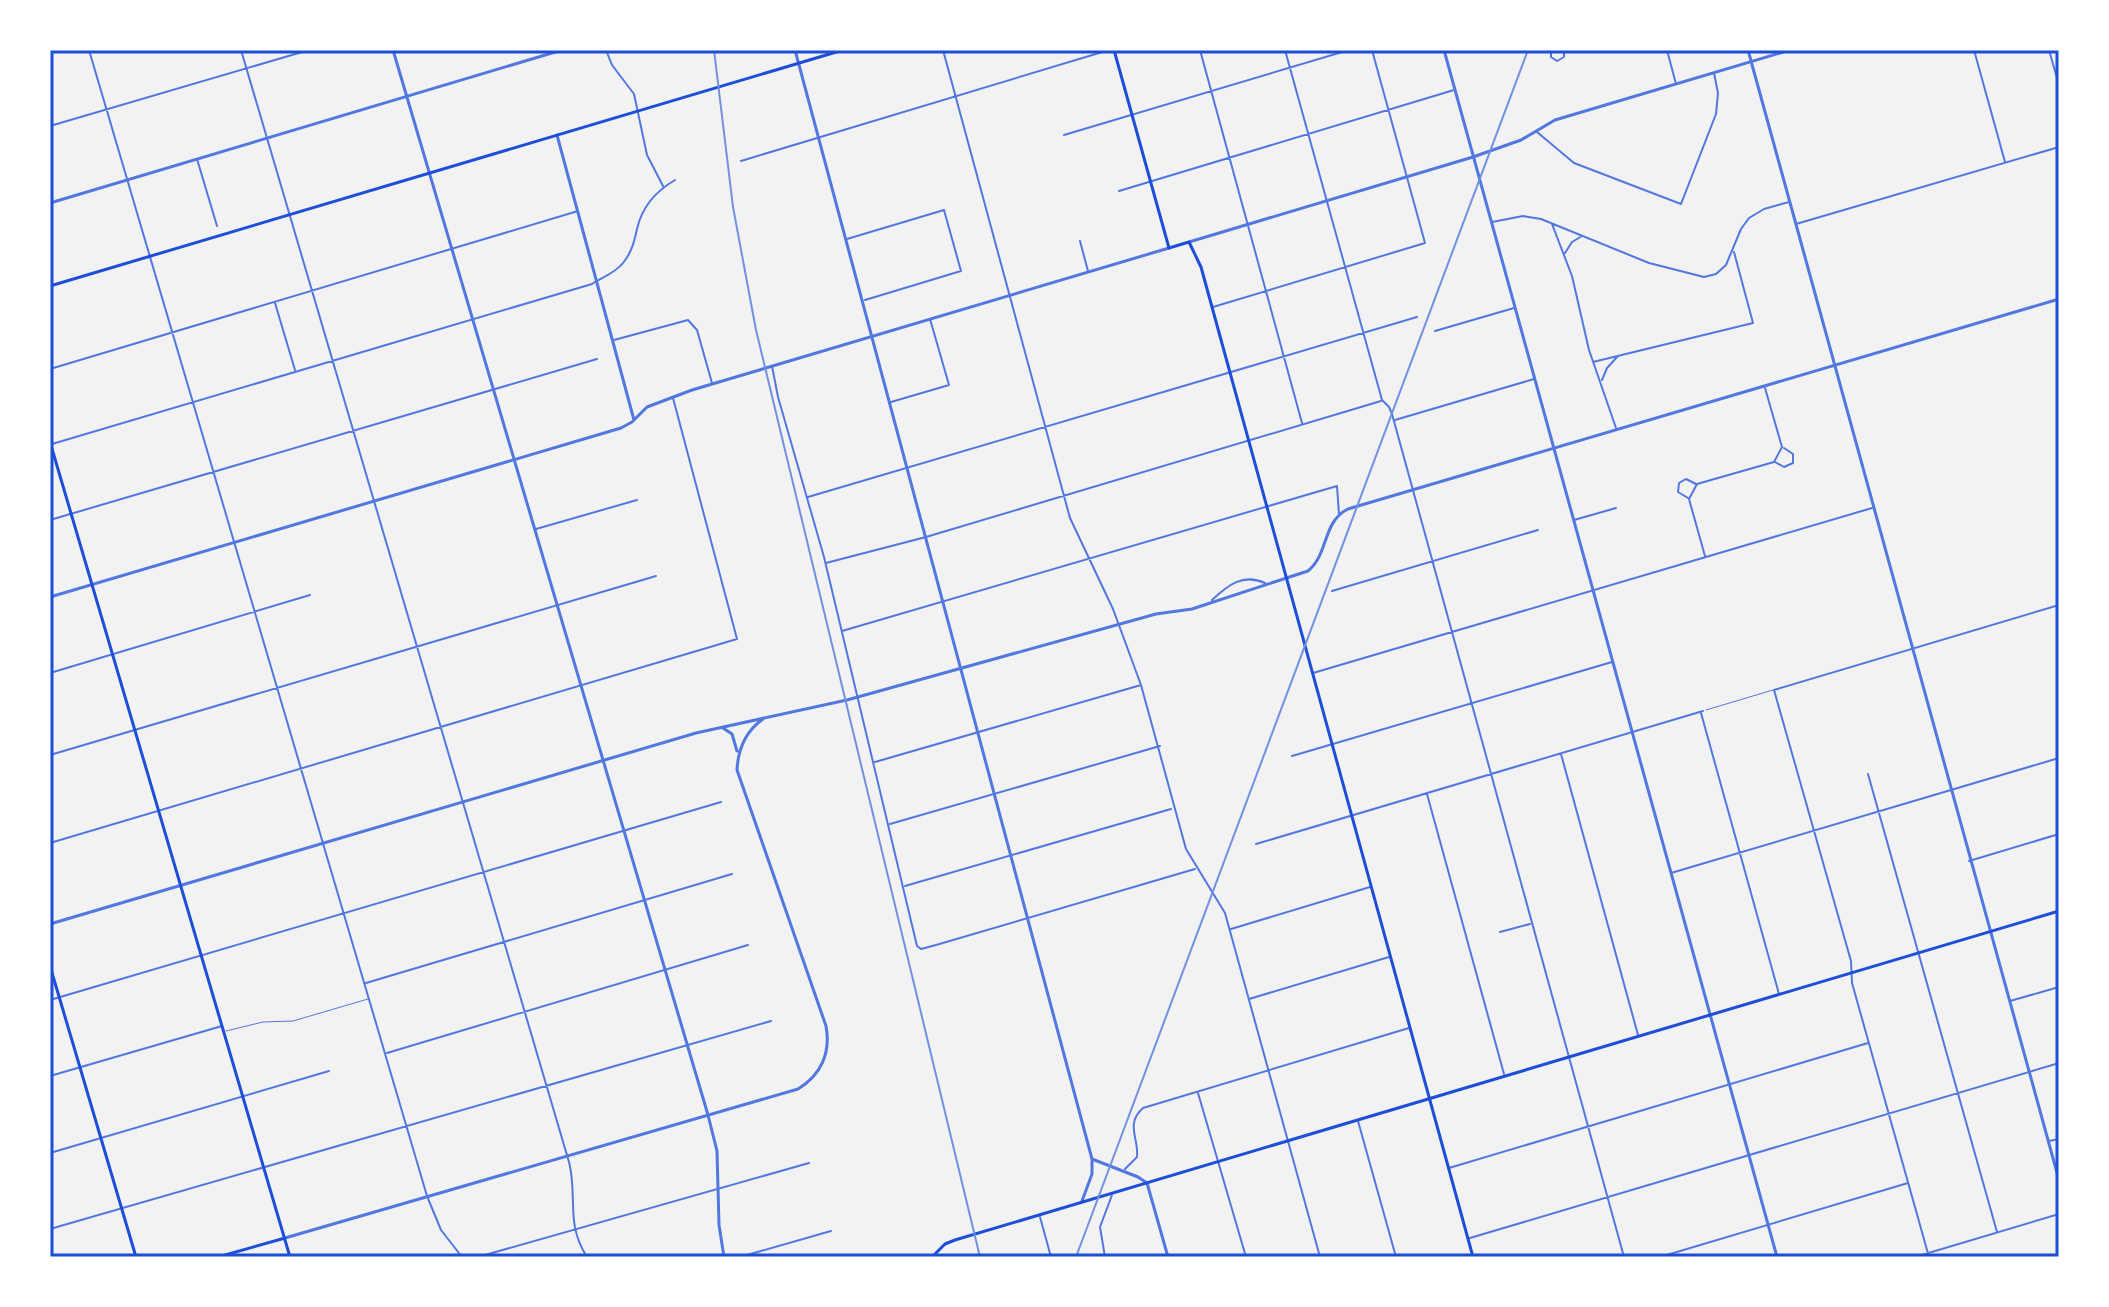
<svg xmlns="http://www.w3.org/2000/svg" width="2109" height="1307" viewBox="0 0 2109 1307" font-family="Raleway,sans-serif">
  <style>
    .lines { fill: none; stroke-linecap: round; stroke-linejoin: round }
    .service { stroke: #5277de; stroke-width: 1 }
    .pedestrian { stroke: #5277de; stroke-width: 2 }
    .minor { stroke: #5277de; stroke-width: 2 }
    .tertiary { stroke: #5277de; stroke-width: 3 }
    .secondary { stroke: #1d4ed8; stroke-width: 3 }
    .primary { stroke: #1d4ed8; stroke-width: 3 }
    .rail { stroke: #7290e2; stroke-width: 2 }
    .neatline { fill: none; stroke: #1d4ed8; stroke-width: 3 }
  </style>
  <rect width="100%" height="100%" fill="#f2f2f2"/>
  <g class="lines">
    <!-- service -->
    <path class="service" d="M 1706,710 L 1773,690
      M 226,1031 L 263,1022 L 293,1021 L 368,999"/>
    <!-- pedestrian -->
    <path class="pedestrian" d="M 197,159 L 217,226"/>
    <!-- minor -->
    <path class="minor" d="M 89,50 L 427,1196 L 441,1230 L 462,1257
      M 241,50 L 569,1162 C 578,1197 565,1223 587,1257
      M 606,50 L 612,65 L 634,94 L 647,155 L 663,186
      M 943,50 L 1070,518 L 1113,609 L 1141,685 L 1186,849 L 1225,913 L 1320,1257
      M 1200,50 L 1302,423
      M 1285,50 L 1382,400 L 1389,407 L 1392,414 L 1624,1257
      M 1551,50 L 1551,57 L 1557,61 L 1564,57 L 1564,50
      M 1667,50 L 1676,84
      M 1974,50 L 2005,162
      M 2049,50 L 2059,85
      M 50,51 L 52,50
      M 50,126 L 309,50
      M 1537,132 L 1574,163 L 1681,204 L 1716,114 L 1718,93 L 1714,73
      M 1064,135 L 1349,50
      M 741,161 L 1109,50
      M 1119,191 L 1454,90
      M 1492,222 L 1523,216 L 1541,219 L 1649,263 L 1704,277 L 1716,274 L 1726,265 L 1741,229 L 1749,218 L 1764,209 L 1789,202
      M 1552,224 L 1572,276 L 1589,350 L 1616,428
      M 1796,224 L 2059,147
      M 847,239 L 944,210 L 961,271 L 865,300
      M 1080,241 L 1088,271
      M 1565,253 L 1572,242 L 1582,236
      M 275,303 L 295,370
      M 1213,307 L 1425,243 L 1372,50
      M 1435,331 L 1514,308
      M 614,340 L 688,320 L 697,330 L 712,383
      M 1593,362 L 1753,323 L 1734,252
      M 772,366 L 778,397 L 824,557 L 917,946 L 921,949 L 936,945 L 1195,869
      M 50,369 L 578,211
      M 1602,380 L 1607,368 L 1618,356
      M 891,402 L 949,385 L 930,319
      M 1395,420 L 1534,379
      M 52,444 L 592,284 C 603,277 615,273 623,263 C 632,252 634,242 637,229 C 642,207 656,191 675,180
      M 1775,462 L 1784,467 L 1793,463 L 1793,454 L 1784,448
      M 808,497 L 1417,317
      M 1688,498 L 1678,492 L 1679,483 L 1686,479 L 1696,484
      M 50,520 L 597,359
      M 1574,520 L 1616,508
      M 536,529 L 637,500
      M 1705,556 L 1689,499 L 1697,484 L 1774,462 L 1782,447 L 1765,388
      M 826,563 L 926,537 L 1381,401
      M 1332,591 L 1538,530
      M 1212,600 C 1228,585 1243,573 1265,583
      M 842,631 L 1337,486 L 1339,514
      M 50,673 L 310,595
      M 1313,673 L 1872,508
      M 1701,713 L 1779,994
      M 1561,754 L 1638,1035
      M 50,755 L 656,576
      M 1292,756 L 1612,662
      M 875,762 L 1141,685
      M 1868,774 L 1997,1232
      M 1427,794 L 1504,1074
      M 890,824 L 1160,746
      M 50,843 L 737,639 L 673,398
      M 1256,844 L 1703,711
      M 1969,861 L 2059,834
      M 1671,873 L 2059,758
      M 905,886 L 1171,809
      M 1231,929 L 1370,887
      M 1500,932 L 1530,924
      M 366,983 L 732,874
      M 1249,999 L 1389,957
      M 50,1000 L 721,802
      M 2010,1001 L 2059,987
      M 387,1053 L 748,945
      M 50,1076 L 222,1026
      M 1198,1093 L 1246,1257
      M 1358,1121 L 1396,1257
      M 2049,1141 L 2059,1139
      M 50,1153 L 329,1071
      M 1449,1168 L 1868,1043
      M 1125,1169 L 1137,1157 C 1139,1138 1125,1124 1143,1108 L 1409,1028
      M 1040,1217 L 1051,1257
      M 50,1229 L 771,1021
      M 1470,1238 L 2059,1063
      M 478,1257 L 809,1163
      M 740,1257 L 831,1231
      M 1105,1257 L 1100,1227 L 1112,1195
      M 1660,1257 L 1908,1183
      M 1915,1257 L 2059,1214
      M 1929,1257 L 1852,983 L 1851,961 L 1774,690 L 2059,605"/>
    <!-- tertiary -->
    <path class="tertiary" d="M 393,50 L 708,1115 L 717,1151 L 719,1225 L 724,1257
      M 795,50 L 1092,1159 L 1092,1174 L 1082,1201
      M 1444,50 L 1777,1257
      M 1748,50 L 2059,1180
      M 557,135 L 634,420
      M 50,203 L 562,50
      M 1189,242 L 1473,157 L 1521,140 L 1555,120 L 1790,50
      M 50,597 L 621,428 L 632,422 L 647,407 L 692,390 L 1169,248
      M 723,728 L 732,734 L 737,751
      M 50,924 L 696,733 L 847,700 L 1156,614 L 1192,609 L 1308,571 C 1329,554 1322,522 1348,509 L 2059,299
      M 1092,1159 L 1138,1177 L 1147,1183 L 1168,1257
      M 285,1238 L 798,1089 C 821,1075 831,1053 826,1026 L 737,770 C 738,749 746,731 763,719"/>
    <!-- secondary -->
    <path class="secondary" d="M 1114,50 L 1169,248 L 1189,242 L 1201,267 L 1473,1257"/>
    <!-- primary -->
    <path class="primary" d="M 50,286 L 843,50
      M 50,442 L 290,1257
      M 50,966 L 136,1257
      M 218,1257 L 285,1238
      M 932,1257 L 945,1244 L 955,1240 L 2059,911"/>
    <!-- rail -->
    <path class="rail" d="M 714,50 L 733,207 L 756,330 L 980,1257
      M 1076,1257 L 1528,50"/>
  </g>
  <!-- border -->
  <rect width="2109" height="1307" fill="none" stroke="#ffffff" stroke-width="104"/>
  <rect x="52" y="52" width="2005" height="1203" class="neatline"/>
</svg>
